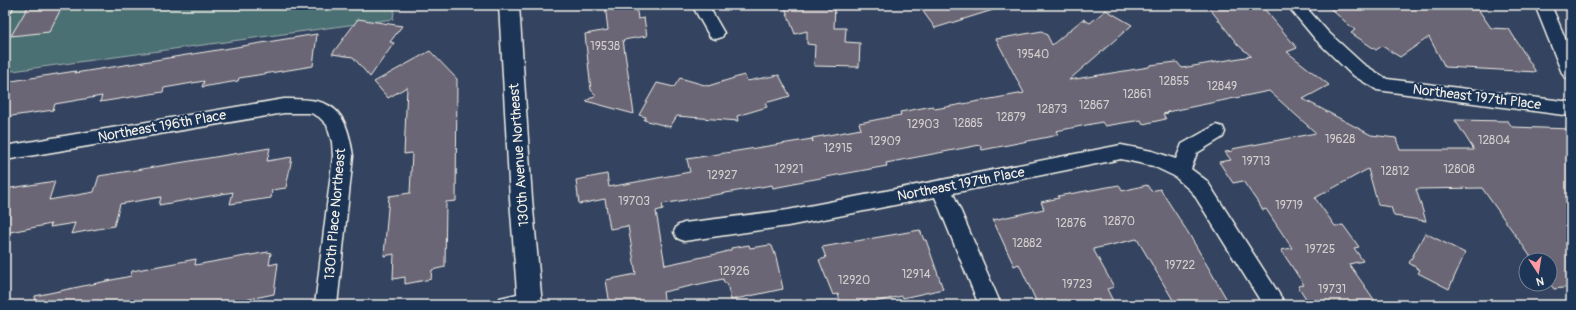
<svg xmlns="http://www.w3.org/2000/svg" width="1576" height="310" viewBox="0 0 1576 310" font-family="Pangolin,sans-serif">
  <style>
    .green { fill: #4b7073; stroke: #a0b0ae }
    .building { fill: #6a6676; stroke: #f4f1e8 }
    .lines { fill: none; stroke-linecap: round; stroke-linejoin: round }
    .service-casing { stroke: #f4f1e8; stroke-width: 3 }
    .minor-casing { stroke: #f4f1e8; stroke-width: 3 }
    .tertiary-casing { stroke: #f4f1e8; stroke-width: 3 }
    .service { fill: #1d3557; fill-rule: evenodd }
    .minor { fill: #1d3557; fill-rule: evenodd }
    .tertiary { fill: #1d3557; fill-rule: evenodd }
    .labels { text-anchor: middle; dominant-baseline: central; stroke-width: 4; stroke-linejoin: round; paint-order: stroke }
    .number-label { font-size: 12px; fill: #d2cecc }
    .street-label { font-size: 14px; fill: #f4f1e8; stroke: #1d3557 }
  </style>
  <rect width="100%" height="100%" fill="#344460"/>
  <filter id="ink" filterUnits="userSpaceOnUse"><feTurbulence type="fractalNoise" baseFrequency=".025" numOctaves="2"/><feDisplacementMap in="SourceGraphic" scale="8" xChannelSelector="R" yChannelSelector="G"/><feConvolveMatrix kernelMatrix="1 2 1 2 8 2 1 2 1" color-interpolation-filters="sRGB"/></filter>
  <g filter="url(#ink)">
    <!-- green -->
    <path class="green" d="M 5,5 L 395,5 L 393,19 L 5,72 Z"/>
    <!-- building -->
    <path class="building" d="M 29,5 L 63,5 L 49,32 L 11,36 Z
      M 605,5 L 636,5 L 638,19 L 644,18 L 647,36 L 623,40 L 634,114 L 586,101 L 596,95 L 591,90 L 585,34 L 608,30 Z
      M 784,5 L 835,5 L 834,28 L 846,28 L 845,42 L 860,43 L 859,67 L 814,66 L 815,45 L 807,44 L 807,31 L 795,34 Z
      M 920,5 L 992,5 L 993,10 L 935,28 L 922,10 L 924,9 Z
      M 1207,5 L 1261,5 L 1297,48 L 1287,52 L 1329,85 L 1303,99 L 1371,135 L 1396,138 L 1400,150 L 1474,150 L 1455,120 L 1508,121 L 1512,127 L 1571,129 L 1571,287 L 1554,289 L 1550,284 L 1550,260 L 1533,260 L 1482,188 L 1416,189 L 1426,221 L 1394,216 L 1391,207 L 1378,205 L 1368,169 L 1315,198 L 1335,226 L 1343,225 L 1359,247 L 1354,248 L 1363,261 L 1349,264 L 1378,305 L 1310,305 L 1298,286 L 1304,285 L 1281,250 L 1292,248 L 1266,209 L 1263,210 L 1243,181 L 1233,183 L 1219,162 L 1231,160 L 1225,152 L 1233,151 L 1232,149 L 1316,133 L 1269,91 L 1167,112 L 1168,113 L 1163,114 L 1166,119 L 1143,124 L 1141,120 L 1105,126 L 1102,122 L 1056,131 L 1058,135 L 1003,146 L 982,150 L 980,145 L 886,163 L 887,166 L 793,183 L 794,184 L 773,188 L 772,185 L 662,204 L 663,209 L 656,211 L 665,265 L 721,253 L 731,250 L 731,248 L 749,245 L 750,248 L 770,245 L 772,246 L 776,257 L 783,289 L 731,300 L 727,283 L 724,283 L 723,279 L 663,292 L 665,305 L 610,305 L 606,280 L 636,274 L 628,226 L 610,229 L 605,199 L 579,204 L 576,180 L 607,174 L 609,187 L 690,172 L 687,159 L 812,139 L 813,142 L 812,138 L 861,129 L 859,123 L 901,115 L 900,112 L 933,106 L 935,109 L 1024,93 L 996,39 L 1042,31 L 1047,35 L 1052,45 L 1083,19 L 1090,23 L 1106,10 L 1132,25 L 1069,80 L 1149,67 L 1150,65 L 1158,64 L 1177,62 L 1182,68 L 1251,56 L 1238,45 Z
      M 1326,5 L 1445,5 L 1445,8 L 1478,9 L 1491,28 L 1509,29 L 1536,72 L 1445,67 L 1429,37 L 1400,57 L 1382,46 L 1376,50 L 1351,33 L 1355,30 Z
      M 358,19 L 402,26 L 390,42 L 394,43 L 370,77 L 353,57 L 332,54 Z
      M 317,34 L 313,66 L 239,78 L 238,81 L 202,87 L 204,81 L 164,88 L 163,92 L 100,102 L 102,96 L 55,104 L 53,110 L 5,117 L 5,82 L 76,71 L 75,73 Z
      M 430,51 L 457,79 L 456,201 L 446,202 L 445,267 L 432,270 L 431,279 L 405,284 L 405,277 L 393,279 L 394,254 L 384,256 L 389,196 L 410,193 L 412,153 L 404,154 L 407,87 L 388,98 L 374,82 Z
      M 744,75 L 747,81 L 779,75 L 790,96 L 765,103 L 767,107 L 737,116 L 738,121 L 677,116 L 670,127 L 644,120 L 646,117 L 639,115 L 657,83 L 674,87 L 680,78 L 708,86 Z
      M 270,148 L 267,161 L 292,157 L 286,188 L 272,190 L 271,198 L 230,204 L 233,192 L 159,205 L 161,197 L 120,204 L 114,226 L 71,234 L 75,223 L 50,227 L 51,224 L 5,233 L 5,189 L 55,181 L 49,200 L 94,192 L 99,176 Z
      M 1119,185 L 1122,191 L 1147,185 L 1151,191 L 1160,189 L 1189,234 L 1230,305 L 1176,305 L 1137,239 L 1093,249 L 1114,287 L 1107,289 L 1115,305 L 1038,305 L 1019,264 L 1014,266 L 993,220 L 1044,209 L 1041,202 L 1059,198 L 1058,196 Z
      M 920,230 L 924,240 L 926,240 L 943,289 L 903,298 L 902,296 L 861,305 L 841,305 L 838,294 L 833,295 L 819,260 L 826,258 L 822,247 Z
      M 1425,233 L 1465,253 L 1449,289 L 1418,273 L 1420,270 L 1409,263 Z
      M 268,252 L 271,253 L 269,265 L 278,263 L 274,294 L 235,302 L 234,305 L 36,305 L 35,296 L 131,276 L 132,271 L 196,259 L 195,265 Z"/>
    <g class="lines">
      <defs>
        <path id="service" d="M 5,5 L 13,5 L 11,11 L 5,11 Z"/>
        <path id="minor" d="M 692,5 L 708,5 L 724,33 L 722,37 L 716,39 L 710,37 Z
          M 1287,5 L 1304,5 L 1328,32 L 1363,64 L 1387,79 L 1571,102 L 1571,116 L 1377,90 L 1351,74 L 1316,40 Z
          M 1535,5 L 1551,5 L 1571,52 L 1571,79 L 1565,78 L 1562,73 Z
          M 284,99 C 332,98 346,107 353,156 L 337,305 L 315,305 L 333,156 L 332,142 L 327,125 L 319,117 L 311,113 L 284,113 L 5,160 L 5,146 Z
          M 1216,125 L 1223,127 L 1225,132 L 1223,137 L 1197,153 L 1191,169 L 1207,181 L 1286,305 L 1263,305 L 1193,193 L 1174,176 L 1153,166 L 1121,159 L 953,193 L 1001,305 L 979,305 L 935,197 L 788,226 L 684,241 L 677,238 L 674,232 L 677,226 L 684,223 L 788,210 L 1121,145 L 1152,151 L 1176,159 L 1182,144 Z
          M 530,291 L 538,294 L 541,301 L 539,305 L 497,305 L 500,298 Z"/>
        <path id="tertiary" d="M 499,5 L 519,5 L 532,199 L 542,305 L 518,305 L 510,199 Z"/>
      </defs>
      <!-- service casing -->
      <use href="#service" class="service-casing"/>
      <!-- minor casing -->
      <use href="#minor" class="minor-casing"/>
      <!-- tertiary casing -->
      <use href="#tertiary" class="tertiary-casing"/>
      <!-- service -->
      <use href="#service" class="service"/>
      <!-- minor -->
      <use href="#minor" class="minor"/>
      <!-- tertiary -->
      <use href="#tertiary" class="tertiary"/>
    </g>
  </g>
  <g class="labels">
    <!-- number labels -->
    <g class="number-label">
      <text x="605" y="46">19538</text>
      <text x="1033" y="54">19540</text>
      <text x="1174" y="81">12855</text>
      <text x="1222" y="86">12849</text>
      <text x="1137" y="94">12861</text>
      <text x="1094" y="105">12867</text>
      <text x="1052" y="109">12873</text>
      <text x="1011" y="117">12879</text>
      <text x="968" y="123">12885</text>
      <text x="923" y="124">12903</text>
      <text x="1340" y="139">19628</text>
      <text x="1494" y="140">12804</text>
      <text x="885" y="141">12909</text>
      <text x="838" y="148">12915</text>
      <text x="1256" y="161">19713</text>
      <text x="789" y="169">12921</text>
      <text x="1459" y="169">12808</text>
      <text x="1395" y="171">12812</text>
      <text x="722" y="175">12927</text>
      <text x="634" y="201">19703</text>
      <text x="1289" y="205">19719</text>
      <text x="1119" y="221">12870</text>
      <text x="1071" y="223">12876</text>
      <text x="1027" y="243">12882</text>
      <text x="1320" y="249">19725</text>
      <text x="1180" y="265">19722</text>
      <text x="734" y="271">12926</text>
      <text x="916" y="274">12914</text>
      <text x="854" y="280">12920</text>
      <text x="1077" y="284">19723</text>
      <text x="1332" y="289">19731</text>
    </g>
    <!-- street labels -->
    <g class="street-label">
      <text transform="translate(1477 97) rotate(7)">Northeast 197th Place</text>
      <text transform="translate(162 126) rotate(-10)">Northeast 196th Place</text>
      <text transform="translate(519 155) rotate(-94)">130th Avenue Northeast</text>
      <text transform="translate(961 184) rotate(-11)">Northeast 197th Place</text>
      <text transform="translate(335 214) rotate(-85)">130th Place Northeast</text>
    </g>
  </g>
  <!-- margin -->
  <rect width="1576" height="310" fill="none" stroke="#1d3557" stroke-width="20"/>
  <rect x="10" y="10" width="1556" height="290" fill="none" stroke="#f4f1e8" stroke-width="1.5" filter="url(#ink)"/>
  <!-- north arrow -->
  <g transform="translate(1538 272) rotate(168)"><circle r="19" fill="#1d3557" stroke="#738091"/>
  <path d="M0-3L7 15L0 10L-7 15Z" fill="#ff9aa2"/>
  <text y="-6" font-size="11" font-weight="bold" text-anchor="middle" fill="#f4f1e8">N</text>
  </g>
</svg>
